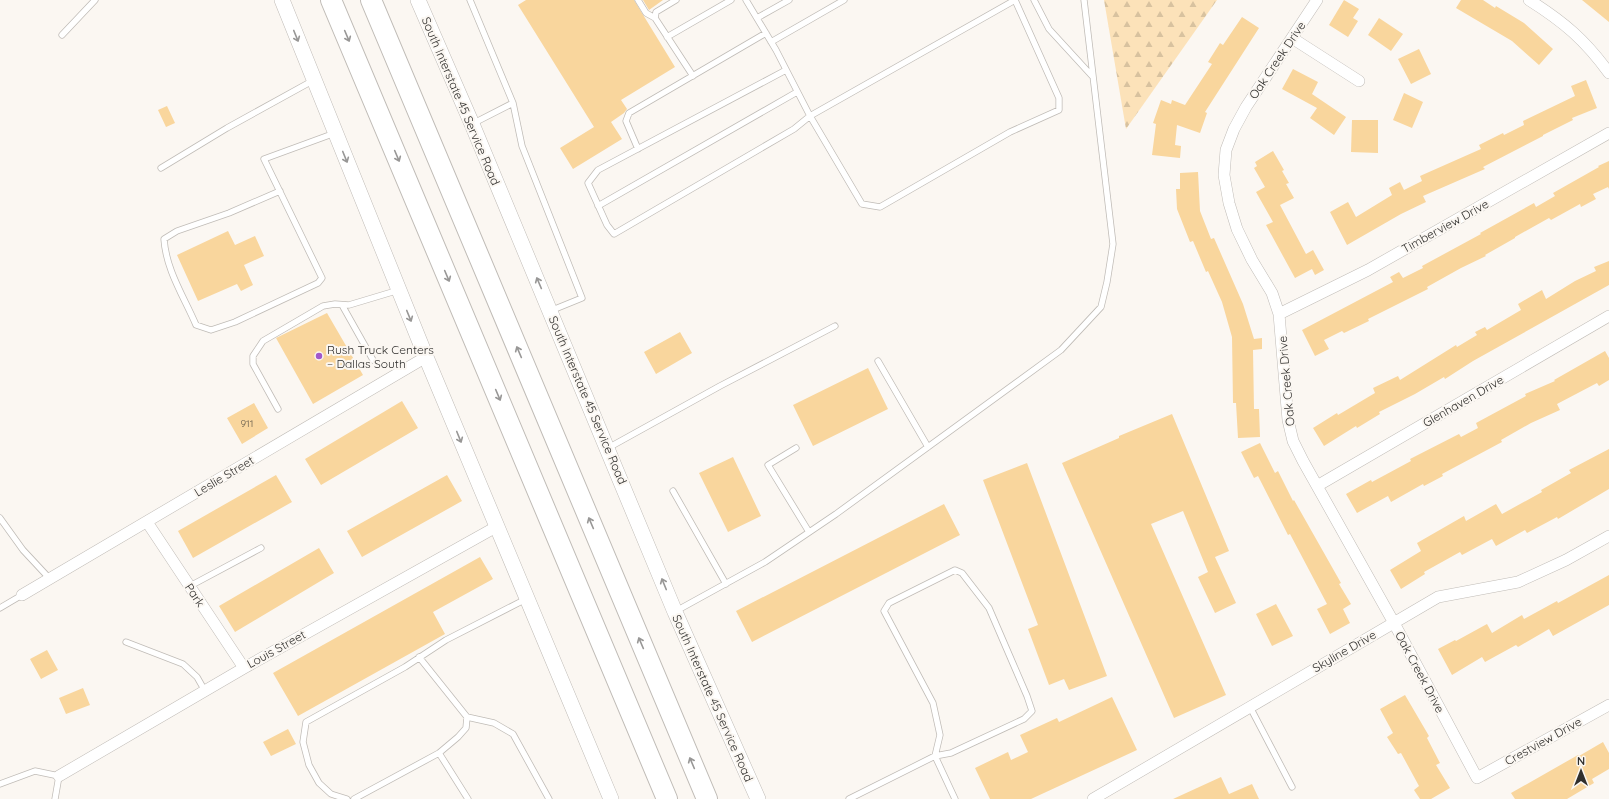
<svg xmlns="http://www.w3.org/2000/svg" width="1609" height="799" viewBox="0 0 1609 799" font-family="Quicksand,sans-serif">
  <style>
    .forest { fill: url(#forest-firs) }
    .building { fill: #f9d69d }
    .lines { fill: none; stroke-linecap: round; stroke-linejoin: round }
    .lane-casing { stroke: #c0bcb7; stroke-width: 7 }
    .street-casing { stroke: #c0bcb7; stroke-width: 12 }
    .secondary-casing { stroke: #c0bcb7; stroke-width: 16 }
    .highway-casing { stroke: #c0bcb7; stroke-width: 22 }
    .lane { stroke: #fff; stroke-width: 5.5 }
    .street { stroke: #fff; stroke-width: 11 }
    .secondary { stroke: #fff; stroke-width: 15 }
    .highway { stroke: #fff; stroke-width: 20 }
    .oneway { stroke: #989796 }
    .poi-dot { fill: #a258cb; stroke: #fbf7f2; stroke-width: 1.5 }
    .labels { text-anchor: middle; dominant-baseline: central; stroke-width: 4; stroke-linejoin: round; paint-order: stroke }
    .number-label { font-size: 10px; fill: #625949 }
    .street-label { font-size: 12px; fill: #302f2d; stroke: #fbf7f2 }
    .poi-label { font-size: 12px; fill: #302f2d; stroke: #fbf7f2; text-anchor: start }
  </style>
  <defs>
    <pattern id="forest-firs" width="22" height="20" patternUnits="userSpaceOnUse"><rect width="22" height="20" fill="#fce2b9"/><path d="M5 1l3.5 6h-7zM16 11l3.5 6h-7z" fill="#d8c29f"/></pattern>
  </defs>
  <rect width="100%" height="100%" fill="#fbf7f2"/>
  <!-- forest -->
  <path class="forest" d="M 1104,0 L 1217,0 L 1126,129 Z"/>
  <!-- building -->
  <path class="building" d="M 526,0 L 634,0 L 675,67 L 621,100 L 627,109 L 624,113 L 611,122 L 622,139 L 573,169 L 560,148 L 594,127 L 518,5 Z
    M 643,0 L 663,0 L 649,10 Z
    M 1344,0 L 1359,9 L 1353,18 L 1358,21 L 1348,37 L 1329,25 Z
    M 1461,0 L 1483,0 L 1495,8 L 1496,6 L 1524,23 L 1553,49 L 1539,65 L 1512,41 L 1456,8 Z
    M 1582,0 L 1609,0 L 1609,22 Z
    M 1242,17 L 1259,28 L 1205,112 L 1207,113 L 1200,133 L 1177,125 L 1175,145 L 1181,146 L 1180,158 L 1152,155 L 1156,124 L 1153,123 L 1161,100 L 1171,104 L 1172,100 L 1185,105 L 1212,64 L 1208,62 L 1220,43 L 1223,45 Z
    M 1379,18 L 1403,34 L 1391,51 L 1368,35 Z
    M 1419,49 L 1431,74 L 1411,84 L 1398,59 Z
    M 1293,69 L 1318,82 L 1312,94 L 1346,117 L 1334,135 L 1310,118 L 1317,108 L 1282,89 Z
    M 1586,80 L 1597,108 L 1572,118 L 1573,120 L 1543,135 L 1543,136 L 1483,167 L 1485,169 L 1423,196 L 1426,202 L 1401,214 L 1347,245 L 1330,212 L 1348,202 L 1356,217 L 1392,195 L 1389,188 L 1400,182 L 1404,190 L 1422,181 L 1420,176 L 1481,149 L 1479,145 L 1503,133 L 1504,135 L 1524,125 L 1523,121 L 1575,96 L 1571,86 Z
    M 1404,93 L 1423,102 L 1412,128 L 1393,120 Z
    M 167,106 L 175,123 L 166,127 L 158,110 Z
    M 1352,120 L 1378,120 L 1378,153 L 1351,152 Z
    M 1273,151 L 1284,170 L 1282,171 L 1289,183 L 1286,184 L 1294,198 L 1280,205 L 1306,254 L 1313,250 L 1324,270 L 1315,275 L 1312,269 L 1295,278 L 1266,225 L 1273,222 L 1256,192 L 1265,187 L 1254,168 L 1257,166 L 1255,162 Z
    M 1609,161 L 1609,189 L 1608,187 L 1593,194 L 1596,199 L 1581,207 L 1580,204 L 1551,220 L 1549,218 L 1515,237 L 1515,238 L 1485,255 L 1486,256 L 1461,268 L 1427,287 L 1428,289 L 1368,319 L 1369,321 L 1344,333 L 1342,331 L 1324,340 L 1329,349 L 1315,356 L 1302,330 L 1393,282 L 1390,277 L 1399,272 L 1403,278 L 1423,268 L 1422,266 L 1481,234 L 1480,233 L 1534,203 L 1536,207 L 1555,196 L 1553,193 L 1599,167 L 1598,166 Z
    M 1198,172 L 1200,211 L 1211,239 L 1214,238 L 1243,304 L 1254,339 L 1262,338 L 1262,349 L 1253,350 L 1254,409 L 1259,409 L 1260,437 L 1238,438 L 1236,403 L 1233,403 L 1232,337 L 1222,302 L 1208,271 L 1206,272 L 1193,241 L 1190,242 L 1177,209 L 1176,189 L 1180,189 L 1180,173 Z
    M 228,231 L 235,245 L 255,236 L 264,256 L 244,265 L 253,285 L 241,291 L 237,284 L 198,301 L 177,255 Z
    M 1609,261 L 1609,285 L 1473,361 L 1445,379 L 1444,377 L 1415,394 L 1379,412 L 1380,414 L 1357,428 L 1356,426 L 1324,446 L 1313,428 L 1337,413 L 1338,415 L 1375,393 L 1373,388 L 1398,376 L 1400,380 L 1456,345 L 1457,347 L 1477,335 L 1475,332 L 1485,327 L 1487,330 L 1521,310 L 1518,304 L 1542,290 L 1546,299 L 1575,281 L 1596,271 L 1594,267 Z
    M 327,313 L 363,375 L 313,404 L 276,338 Z
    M 680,332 L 692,353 L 656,374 L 644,352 Z
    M 1605,351 L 1609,358 L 1609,380 L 1599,386 L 1597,383 L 1557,404 L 1560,410 L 1531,423 L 1501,440 L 1502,442 L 1442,474 L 1443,476 L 1424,486 L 1423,484 L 1391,502 L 1388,496 L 1357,513 L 1346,494 L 1371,480 L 1372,482 L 1411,461 L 1410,459 L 1459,434 L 1461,437 L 1478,428 L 1476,423 L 1526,396 L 1525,394 L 1555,381 L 1554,380 Z
    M 868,368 L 888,409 L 813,446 L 793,405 Z
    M 402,401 L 418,428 L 321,485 L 305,459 Z
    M 254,403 L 268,428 L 242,444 L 227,418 Z
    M 1172,414 L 1229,551 L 1215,557 L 1236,603 L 1215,613 L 1198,577 L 1208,572 L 1183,511 L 1151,524 L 1226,695 L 1174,718 L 1062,463 L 1119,438 L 1119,436 Z
    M 1260,443 L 1275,473 L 1278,471 L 1293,501 L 1294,500 L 1341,583 L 1339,584 L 1351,604 L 1343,609 L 1350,623 L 1330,634 L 1317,609 L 1327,604 L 1290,534 L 1288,535 L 1258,476 L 1254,478 L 1241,452 Z
    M 1609,449 L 1609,489 L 1558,519 L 1557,517 L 1527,533 L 1525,530 L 1496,546 L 1492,539 L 1462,555 L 1460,552 L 1424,572 L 1425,574 L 1401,589 L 1390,570 L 1421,551 L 1417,543 L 1464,516 L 1466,521 L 1496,504 L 1502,514 L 1542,492 L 1541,490 L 1571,473 L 1569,470 Z
    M 733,457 L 761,516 L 728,532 L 699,473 Z
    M 1027,463 L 1107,676 L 1069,690 L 1064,679 L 1049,685 L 1028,629 L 1038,625 L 983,480 Z
    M 276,475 L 292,502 L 193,558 L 178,531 Z
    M 447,475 L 462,501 L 362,557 L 347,531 Z
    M 944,504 L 960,535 L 752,642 L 736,611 Z
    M 319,548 L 334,573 L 235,632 L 219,606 Z
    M 480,557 L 493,579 L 433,612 L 445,634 L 298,716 L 273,673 Z
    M 1609,575 L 1609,605 L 1553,636 L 1549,629 L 1518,647 L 1516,645 L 1485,662 L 1482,657 L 1452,675 L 1438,649 L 1455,640 L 1456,641 L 1487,624 L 1492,633 L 1522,615 L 1524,619 L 1557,601 L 1558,603 Z
    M 1276,604 L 1293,636 L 1272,646 L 1256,614 Z
    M 47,650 L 58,670 L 41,679 L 30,659 Z
    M 83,688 L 90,705 L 66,714 L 59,698 Z
    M 1405,695 L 1429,736 L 1427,738 L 1440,763 L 1436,765 L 1450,788 L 1431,799 L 1420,799 L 1414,790 L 1419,786 L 1401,753 L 1398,754 L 1387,737 L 1393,733 L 1380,709 Z
    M 1112,697 L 1137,750 L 1031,799 L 990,799 L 975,768 L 1008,752 L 1011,760 L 1028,752 L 1020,735 L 1057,718 L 1059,722 Z
    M 288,729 L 296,744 L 271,756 L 263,742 Z
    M 1603,742 L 1609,753 L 1609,769 L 1592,779 L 1594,783 L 1567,799 L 1515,799 L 1511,793 L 1578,755 L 1579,756 Z
    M 1221,777 L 1229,794 L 1252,784 L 1259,799 L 1173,799 Z"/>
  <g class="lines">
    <defs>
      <path id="lane" d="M 470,0 L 513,103 L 472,124
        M 638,0 L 646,13 L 655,18
        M 676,0 L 656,12 L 655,18 L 693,76
        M 746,0 L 776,50 L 810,116 L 794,129 L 614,234 L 607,225 L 588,183 L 598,170 L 786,70
        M 1015,0 L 1059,98 L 1059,110 L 1010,132 L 880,207 L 862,204 L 810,116 L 1015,0
        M 1034,0 L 1049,29 L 1093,77
        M 757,18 L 789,0
        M 62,35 L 95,0
        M 667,37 L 731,0
        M 771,42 L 844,0
        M 513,103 L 522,146 L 582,298 L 550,311
        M 638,149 L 626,121 L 629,113 L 766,33
        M 161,168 L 227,128 L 314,80
        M 280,191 L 229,213 L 177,231 L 164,239 C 166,270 184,297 196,325 L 211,330 L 235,322 L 318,283 L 322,278 L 264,159 L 335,133
        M 598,206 L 797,92
        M 342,305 L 373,360
        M 878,361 L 928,447
        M 278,409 L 253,364 L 253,356 L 263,341 L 323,306 L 335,304 L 349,305 L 399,290
        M 608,448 L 720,386 L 835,326
        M 796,448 L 768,465 L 809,532
        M 673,491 L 726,584
        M 0,518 L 23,550 L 50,579
        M 955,570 L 962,573 L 989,608 L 1027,696 L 1032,711 L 1024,719 L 951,753 L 935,756 L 940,735 L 933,703 L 884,611 L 889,603 Z
        M 190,586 L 261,548
        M 0,608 L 22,595
        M 676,611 L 765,562 L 836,514 L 1061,350 L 1101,307 L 1107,282 L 1113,244 L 1084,0
        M 126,642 L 183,664 L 197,677 L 205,691
        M 1250,707 L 1292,787
        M 467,717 L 494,723 L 513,734 L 549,799
        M 439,753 L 468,799
        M 0,784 L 35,771 L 59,776 L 55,799
        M 347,799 L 331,794 L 319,783 L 309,765 L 303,742 L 306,722 L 405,667 L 446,640 L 526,599
        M 354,799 L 439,753 L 458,737 L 466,728 L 467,717 L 419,657
        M 849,799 L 935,756 L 955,799"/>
      <path id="street" d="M 1317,0 L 1246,107 L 1234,129 L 1226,150 L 1224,175 L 1229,203 L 1237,229 L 1252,260 L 1272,293 L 1279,314 L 1288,420 L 1293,441 L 1303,461 L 1394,623 L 1477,778 L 1609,705
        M 1529,0 C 1564,22 1585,40 1609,73
        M 1292,38 L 1359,81
        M 1279,314 L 1368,270 L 1609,133
        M 1317,486 L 1609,316
        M 147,522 L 244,668
        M 22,595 L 426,357
        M 59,776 L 244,668 L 496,527
        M 1093,799 L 1438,597 L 1518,582 L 1566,560 L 1609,536"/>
      <path id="secondary" d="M 282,0 L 426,357 L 611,799
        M 418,0 L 472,124 L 675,612 L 758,799"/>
      <path id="highway" d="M 331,0 L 667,799
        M 371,0 L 707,799"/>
    </defs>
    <!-- lane casing -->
    <use href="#lane" class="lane-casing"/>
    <!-- street casing -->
    <use href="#street" class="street-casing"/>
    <!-- secondary casing -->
    <use href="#secondary" class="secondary-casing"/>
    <!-- highway casing -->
    <use href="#highway" class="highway-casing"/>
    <!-- lane -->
    <use href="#lane" class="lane"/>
    <!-- street -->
    <use href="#street" class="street"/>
    <!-- secondary -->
    <use href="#secondary" class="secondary"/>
    <!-- highway -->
    <use href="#highway" class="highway"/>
  </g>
  <!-- one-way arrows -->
  <defs><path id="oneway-shaft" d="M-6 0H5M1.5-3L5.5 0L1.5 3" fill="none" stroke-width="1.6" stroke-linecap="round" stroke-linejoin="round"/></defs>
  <g class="oneway">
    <use href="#oneway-shaft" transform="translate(296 36) rotate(68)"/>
    <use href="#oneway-shaft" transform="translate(347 36) rotate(67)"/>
    <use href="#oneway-shaft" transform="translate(397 156) rotate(67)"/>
    <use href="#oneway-shaft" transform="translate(345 157) rotate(68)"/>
    <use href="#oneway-shaft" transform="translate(447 276) rotate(67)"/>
    <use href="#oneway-shaft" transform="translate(539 283) rotate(-113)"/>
    <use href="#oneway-shaft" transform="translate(409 316) rotate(68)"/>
    <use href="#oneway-shaft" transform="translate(519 352) rotate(-113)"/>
    <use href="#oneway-shaft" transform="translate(498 395) rotate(67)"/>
    <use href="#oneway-shaft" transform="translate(459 437) rotate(68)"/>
    <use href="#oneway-shaft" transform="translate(591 523) rotate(-113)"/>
    <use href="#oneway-shaft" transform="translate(664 584) rotate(-112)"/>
    <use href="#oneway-shaft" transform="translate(641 643) rotate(-113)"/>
    <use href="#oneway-shaft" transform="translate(692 763) rotate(-113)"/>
  </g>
  <!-- markers -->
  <circle class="poi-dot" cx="319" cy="356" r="4"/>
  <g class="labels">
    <!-- number labels -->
    <g class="number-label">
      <text x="247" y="423">911</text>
    </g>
    <!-- street labels -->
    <g class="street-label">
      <text transform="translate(1277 60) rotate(-56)">Oak Creek Drive</text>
      <text transform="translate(461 101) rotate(67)">South Interstate 45 Service Road</text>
      <text transform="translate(1445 226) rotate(-29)">Timberview Drive</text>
      <text transform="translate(1286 381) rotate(-95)">Oak Creek Drive</text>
      <text transform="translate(588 400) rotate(67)">South Interstate 45 Service Road</text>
      <text transform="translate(1463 401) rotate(-30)">Glenhaven Drive</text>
      <text transform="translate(224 476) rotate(-31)">Leslie Street</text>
      <text transform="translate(195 595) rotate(56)">Park</text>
      <text transform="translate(276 649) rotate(-29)">Louis Street</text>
      <text transform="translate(1344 651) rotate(-30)">Skyline Drive</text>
      <text transform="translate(1420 672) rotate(62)">Oak Creek Drive</text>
      <text transform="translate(713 698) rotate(66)">South Interstate 45 Service Road</text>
      <text transform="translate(1543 741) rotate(-29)">Crestview Drive</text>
    </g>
    <!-- poi labels -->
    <g class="poi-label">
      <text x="327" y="349">Rush Truck Centers<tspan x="327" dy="14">– Dallas South</tspan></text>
    </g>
  </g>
  <!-- north arrow -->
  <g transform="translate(1581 771)" stroke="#fbf7f2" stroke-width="3" paint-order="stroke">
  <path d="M0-3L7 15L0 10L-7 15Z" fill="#302f2d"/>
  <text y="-6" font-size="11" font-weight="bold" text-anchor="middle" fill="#302f2d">N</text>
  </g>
</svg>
